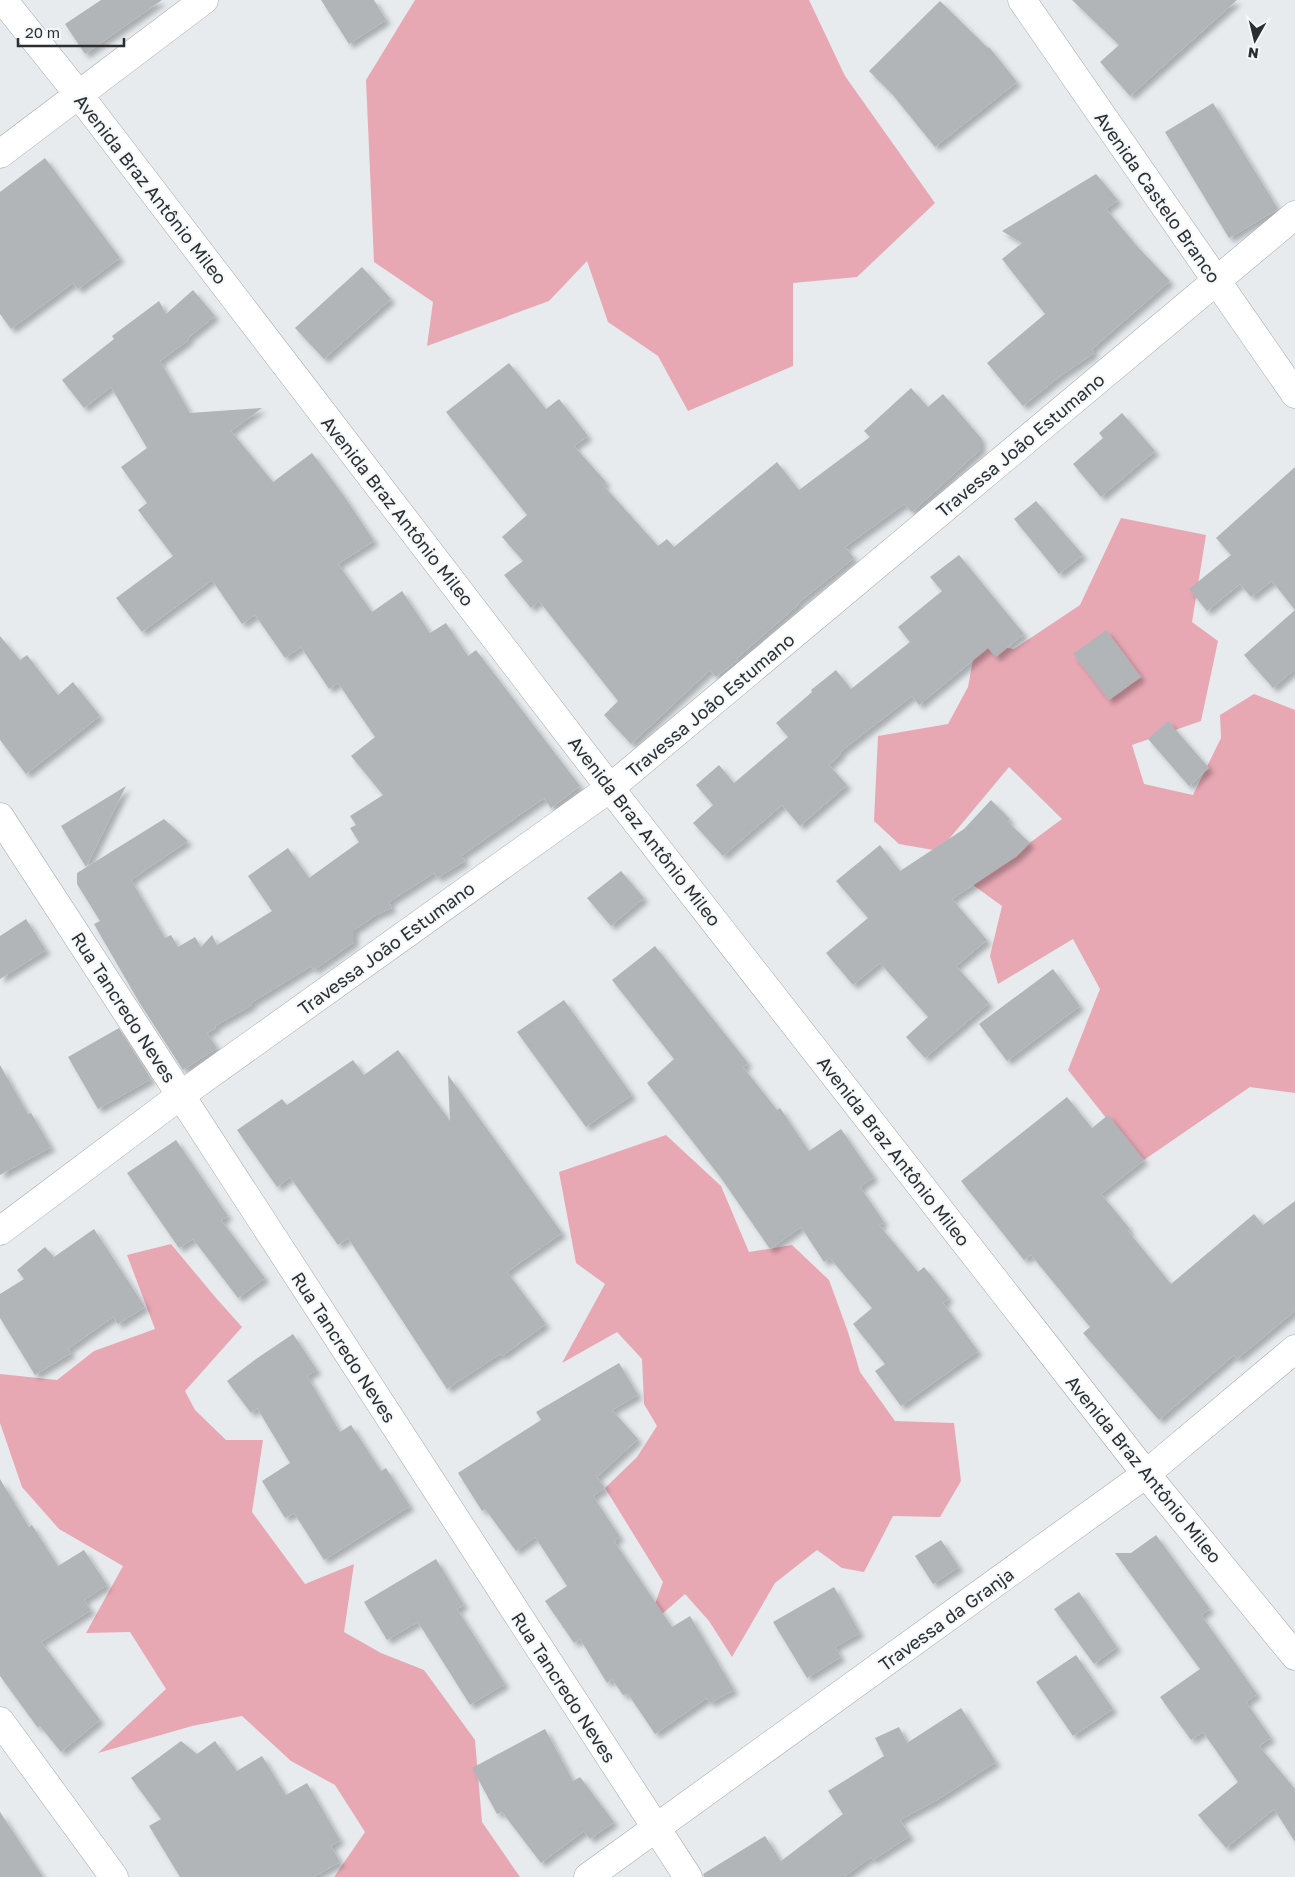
<svg xmlns="http://www.w3.org/2000/svg" width="1295" height="1877" viewBox="0 0 1295 1877" font-family="'Golos Text',sans-serif">
  <style>
    .green { fill: #e7a8b4 }
    .building { fill: #b1b5b8; filter: url(#shadow) }
    .lines { fill: none; stroke-linecap: round; stroke-linejoin: round }
    .street-casing { stroke: #a4a8ab; stroke-width: 29 }
    .street { stroke: #fff; stroke-width: 28 }
    .labels { text-anchor: middle; dominant-baseline: central; stroke-width: 4; stroke-linejoin: round; paint-order: stroke }
    .street-label { font-size: 18px; fill: #2c2e2f; stroke: #f4f8fb }
  </style>
  <defs>
    <filter id="shadow"><feDropShadow dx="4.5" dy="4.5" stdDeviation="2.5" flood-color="#0004"/></filter>
  </defs>
  <rect width="100%" height="100%" fill="#e7ebee"/>
  <!-- green -->
  <path class="green" d="M 415,0 L 809,0 L 845,76 L 935,203 L 857,277 L 793,283 L 793,366 L 688,411 L 658,356 L 608,322 L 587,261 L 549,301 L 427,346 L 433,302 L 374,262 L 366,80 Z
    M 1121,518 L 1206,535 L 1192,622 L 1218,641 L 1201,721 L 1132,745 L 1144,784 L 1193,795 L 1221,738 L 1220,715 L 1254,694 L 1295,710 L 1295,1093 L 1250,1087 L 1141,1162 L 1068,1070 L 1100,989 L 1073,939 L 998,984 L 990,956 L 1002,906 L 973,885 L 1062,819 L 1009,767 L 939,851 L 899,844 L 874,821 L 878,736 L 948,724 L 968,687 L 976,643 L 1014,649 L 1080,605 Z
    M 666,1135 L 721,1186 L 749,1252 L 792,1245 L 829,1280 L 848,1332 L 860,1372 L 895,1421 L 954,1423 L 961,1481 L 940,1517 L 893,1516 L 864,1572 L 842,1568 L 817,1550 L 775,1583 L 732,1657 L 709,1621 L 685,1594 L 646,1628 L 663,1582 L 605,1488 L 637,1457 L 657,1426 L 644,1404 L 642,1359 L 617,1332 L 562,1363 L 605,1284 L 576,1263 L 559,1172 Z
    M 171,1244 L 216,1298 L 242,1327 L 185,1391 L 195,1410 L 226,1440 L 263,1440 L 252,1512 L 305,1584 L 354,1564 L 344,1632 L 381,1653 L 424,1670 L 475,1740 L 482,1822 L 520,1877 L 334,1877 L 365,1832 L 335,1785 L 291,1761 L 242,1716 L 192,1726 L 98,1753 L 166,1689 L 130,1632 L 86,1633 L 123,1566 L 59,1529 L 22,1487 L 0,1423 L 0,1374 L 57,1380 L 94,1351 L 155,1329 L 127,1255 Z"/>
  <!-- building -->
  <path class="building" d="M 101,0 L 162,0 L 85,54 L 65,24 Z
    M 321,0 L 374,0 L 386,20 L 349,44 Z
    M 1072,0 L 1237,0 L 1130,96 L 1100,62 L 1119,45 Z
    M 940,1 L 988,48 L 989,47 L 1017,82 L 935,147 L 892,94 L 869,71 Z
    M 1213,103 L 1278,209 L 1229,238 L 1165,132 Z
    M 45,158 L 120,258 L 78,289 L 73,283 L 11,329 L 0,314 L 0,192 Z
    M 1096,174 L 1118,200 L 1106,209 L 1136,245 L 1170,281 L 1092,349 L 1094,353 L 1059,377 L 1023,406 L 987,363 L 1045,314 L 1002,259 L 1022,243 L 1002,231 Z
    M 362,267 L 391,299 L 324,359 L 295,328 Z
    M 193,290 L 215,316 L 188,338 L 189,340 L 160,361 L 190,413 L 262,408 L 231,431 L 273,482 L 312,453 L 344,496 L 374,541 L 338,564 L 372,612 L 402,591 L 430,633 L 446,623 L 468,656 L 476,650 L 580,786 L 551,808 L 544,798 L 461,856 L 465,861 L 437,878 L 434,873 L 389,902 L 392,908 L 376,915 L 354,930 L 354,942 L 314,970 L 311,966 L 251,1003 L 252,1005 L 215,1026 L 216,1028 L 207,1033 L 217,1048 L 183,1070 L 139,1002 L 94,924 L 100,921 L 77,884 L 77,873 L 164,819 L 188,841 L 131,880 L 165,938 L 171,935 L 178,947 L 195,937 L 201,947 L 212,935 L 217,945 L 272,911 L 248,876 L 288,848 L 309,878 L 359,842 L 350,828 L 356,825 L 350,816 L 383,795 L 351,756 L 375,737 L 338,683 L 329,689 L 301,647 L 285,658 L 255,615 L 242,624 L 212,580 L 142,632 L 116,598 L 173,556 L 138,510 L 147,503 L 121,467 L 147,448 L 111,387 L 84,408 L 62,380 L 114,339 L 112,336 L 159,301 L 166,314 Z
    M 509,363 L 546,409 L 559,399 L 588,436 L 574,446 L 606,482 L 603,485 L 658,546 L 667,539 L 674,547 L 777,462 L 799,490 L 870,437 L 864,431 L 911,388 L 928,407 L 943,394 L 981,438 L 981,449 L 912,512 L 904,504 L 845,547 L 854,558 L 798,603 L 799,604 L 737,658 L 738,660 L 716,677 L 710,670 L 631,744 L 604,715 L 618,701 L 539,601 L 531,608 L 504,575 L 523,561 L 502,537 L 527,515 L 446,412 Z
    M 1122,413 L 1155,451 L 1101,497 L 1073,464 L 1103,438 L 1099,433 Z
    M 1295,467 L 1295,610 L 1272,581 L 1251,597 L 1240,584 L 1207,611 L 1189,589 L 1231,555 L 1216,538 Z
    M 1036,501 L 1083,555 L 1059,574 L 1014,519 Z
    M 959,555 L 1024,634 L 996,657 L 988,648 L 919,705 L 912,696 L 840,752 L 841,754 L 829,765 L 847,785 L 800,826 L 782,805 L 723,856 L 693,823 L 713,805 L 696,785 L 719,765 L 734,783 L 788,737 L 776,723 L 812,692 L 811,690 L 836,670 L 851,689 L 910,642 L 898,627 L 942,591 L 930,577 Z
    M 1295,610 L 1295,669 L 1273,688 L 1244,655 Z
    M 1106,630 L 1141,677 L 1109,700 L 1073,654 Z
    M 0,636 L 20,660 L 27,655 L 58,695 L 73,682 L 100,716 L 26,774 L 0,740 Z
    M 1168,721 L 1209,768 L 1189,786 L 1148,739 Z
    M 126,786 L 86,867 L 61,826 Z
    M 991,800 L 1010,819 L 1008,822 L 1030,843 L 1017,856 L 952,899 L 987,940 L 956,966 L 989,1003 L 925,1058 L 906,1037 L 928,1017 L 880,963 L 853,985 L 826,953 L 868,918 L 836,881 L 880,845 L 900,871 L 964,829 Z
    M 621,871 L 644,898 L 611,926 L 587,898 Z
    M 26,919 L 46,950 L 0,979 L 0,936 Z
    M 655,946 L 748,1063 L 743,1067 L 777,1110 L 780,1108 L 809,1151 L 841,1129 L 874,1177 L 860,1187 L 884,1222 L 879,1225 L 918,1272 L 924,1267 L 949,1298 L 943,1303 L 978,1351 L 901,1406 L 875,1371 L 885,1364 L 853,1324 L 872,1308 L 830,1258 L 824,1262 L 801,1227 L 770,1249 L 721,1178 L 647,1083 L 674,1059 L 612,980 Z
    M 1053,969 L 1080,1006 L 1007,1061 L 979,1024 Z
    M 564,1000 L 632,1095 L 586,1127 L 517,1032 Z
    M 119,1028 L 151,1079 L 98,1109 L 68,1057 Z
    M 398,1050 L 450,1121 L 448,1075 L 562,1233 L 507,1272 L 546,1324 L 502,1356 L 500,1354 L 447,1389 L 348,1238 L 338,1245 L 290,1177 L 277,1187 L 237,1130 L 282,1099 L 287,1105 L 353,1060 L 364,1075 Z
    M 0,1065 L 28,1114 L 31,1113 L 51,1147 L 0,1175 Z
    M 1067,1097 L 1092,1128 L 1108,1115 L 1144,1160 L 1101,1194 L 1130,1229 L 1128,1231 L 1171,1284 L 1254,1214 L 1263,1225 L 1295,1201 L 1295,1311 L 1237,1359 L 1234,1355 L 1159,1420 L 1083,1333 L 1090,1327 L 1031,1255 L 1024,1260 L 961,1181 Z
    M 176,1140 L 228,1216 L 221,1220 L 265,1278 L 238,1298 L 193,1239 L 179,1248 L 127,1173 Z
    M 94,1229 L 145,1307 L 118,1324 L 113,1317 L 68,1349 L 71,1353 L 35,1375 L 0,1318 L 0,1294 L 24,1279 L 17,1270 L 45,1247 L 54,1257 Z
    M 293,1334 L 317,1370 L 307,1376 L 340,1432 L 351,1425 L 381,1471 L 386,1468 L 410,1506 L 324,1560 L 294,1513 L 285,1518 L 262,1481 L 290,1463 L 257,1408 L 251,1413 L 227,1381 L 256,1359 Z
    M 619,1363 L 638,1395 L 612,1410 L 638,1439 L 597,1477 L 605,1488 L 593,1496 L 620,1537 L 614,1541 L 672,1627 L 690,1616 L 734,1690 L 710,1703 L 707,1698 L 655,1734 L 628,1694 L 623,1695 L 612,1679 L 607,1683 L 580,1639 L 574,1643 L 545,1601 L 567,1586 L 535,1537 L 516,1551 L 485,1509 L 482,1511 L 458,1473 L 541,1420 L 536,1412 Z
    M 0,1479 L 29,1527 L 32,1525 L 58,1566 L 84,1550 L 107,1585 L 84,1600 L 91,1610 L 41,1642 L 100,1720 L 61,1752 L 40,1726 L 38,1728 L 0,1676 Z
    M 1156,1535 L 1210,1609 L 1201,1615 L 1257,1694 L 1246,1702 L 1271,1738 L 1259,1746 L 1295,1789 L 1295,1842 L 1274,1809 L 1226,1848 L 1198,1815 L 1238,1782 L 1203,1732 L 1191,1740 L 1160,1697 L 1200,1669 L 1115,1553 L 1131,1553 Z
    M 941,1540 L 959,1567 L 933,1584 L 915,1556 Z
    M 436,1559 L 464,1605 L 457,1609 L 505,1684 L 470,1705 L 418,1622 L 387,1640 L 364,1602 Z
    M 834,1587 L 860,1633 L 835,1647 L 841,1657 L 807,1678 L 773,1622 Z
    M 1079,1592 L 1117,1647 L 1094,1664 L 1054,1609 Z
    M 1076,1655 L 1113,1709 L 1073,1736 L 1036,1682 Z
    M 961,1708 L 996,1762 L 937,1800 L 900,1820 L 910,1836 L 873,1860 L 871,1857 L 844,1877 L 704,1877 L 703,1874 L 765,1836 L 781,1861 L 843,1814 L 828,1791 L 884,1756 L 875,1738 L 899,1727 L 907,1743 Z
    M 545,1729 L 573,1781 L 580,1777 L 614,1822 L 590,1839 L 584,1831 L 541,1863 L 502,1812 L 497,1814 L 472,1768 Z
    M 181,1741 L 197,1754 L 215,1741 L 237,1771 L 262,1756 L 286,1795 L 307,1783 L 340,1840 L 331,1846 L 340,1862 L 313,1877 L 180,1877 L 149,1826 L 161,1819 L 131,1778 Z
    M 0,1812 L 43,1877 L 0,1877 Z"/>
  <g class="lines">
    <defs>
      <path id="street" d="M 3,0 L 79,95 L 610,788 L 1146,1474 L 1295,1656
        M 1022,0 L 1295,394
        M 0,154 L 204,0
        M 0,817 L 688,1877
        M 0,1231 L 181,1095 L 610,788 L 1295,215
        M 0,1721 L 114,1877
        M 588,1877 L 1146,1474 L 1295,1349"/>
    </defs>
    <!-- street casing -->
    <use href="#street" class="street-casing"/>
    <!-- street -->
    <use href="#street" class="street"/>
  </g>
  <g class="labels">
    <!-- street labels -->
    <g class="street-label">
      <text transform="translate(151 189) rotate(52)">Avenida Braz Antônio Mileo</text>
      <text transform="translate(1158 197) rotate(55)">Avenida Castelo Branco</text>
      <text transform="translate(1020 445) rotate(-40)">Travessa João Estumano</text>
      <text transform="translate(398 511) rotate(52)">Avenida Braz Antônio Mileo</text>
      <text transform="translate(710 705) rotate(-40)">Travessa João Estumano</text>
      <text transform="translate(645 831) rotate(52)">Avenida Braz Antônio Mileo</text>
      <text transform="translate(386 948) rotate(-36)">Travessa João Estumano</text>
      <text transform="translate(124 1007) rotate(57)">Rua Tancredo Neves</text>
      <text transform="translate(894 1151) rotate(52)">Avenida Braz Antônio Mileo</text>
      <text transform="translate(344 1347) rotate(57)">Rua Tancredo Neves</text>
      <text transform="translate(1144 1469) rotate(51)">Avenida Braz Antônio Mileo</text>
      <text transform="translate(946 1619) rotate(-36)">Travessa da Granja</text>
      <text transform="translate(564 1687) rotate(57)">Rua Tancredo Neves</text>
    </g>
  </g>
  <!-- north arrow -->
  <g transform="translate(1255 40) rotate(188)" stroke="#f4f8fb" stroke-width="4" paint-order="stroke">
  <path d="M0-4L9 19L0 12L-9 19Z" fill="#2c2e2f"/>
  <text y="-8" font-size="14" font-weight="bold" text-anchor="middle" fill="#2c2e2f">N</text>
  </g>
  <!-- scale -->
  <path d="M18 38v8h106v-8" fill="none" stroke="#2c2e2f" stroke-width="2.5"/>
  <text x="25" y="38" font-size="15" fill="#2c2e2f" stroke="#f4f8fb" stroke-width="4" paint-order="stroke">20 m</text>
</svg>
